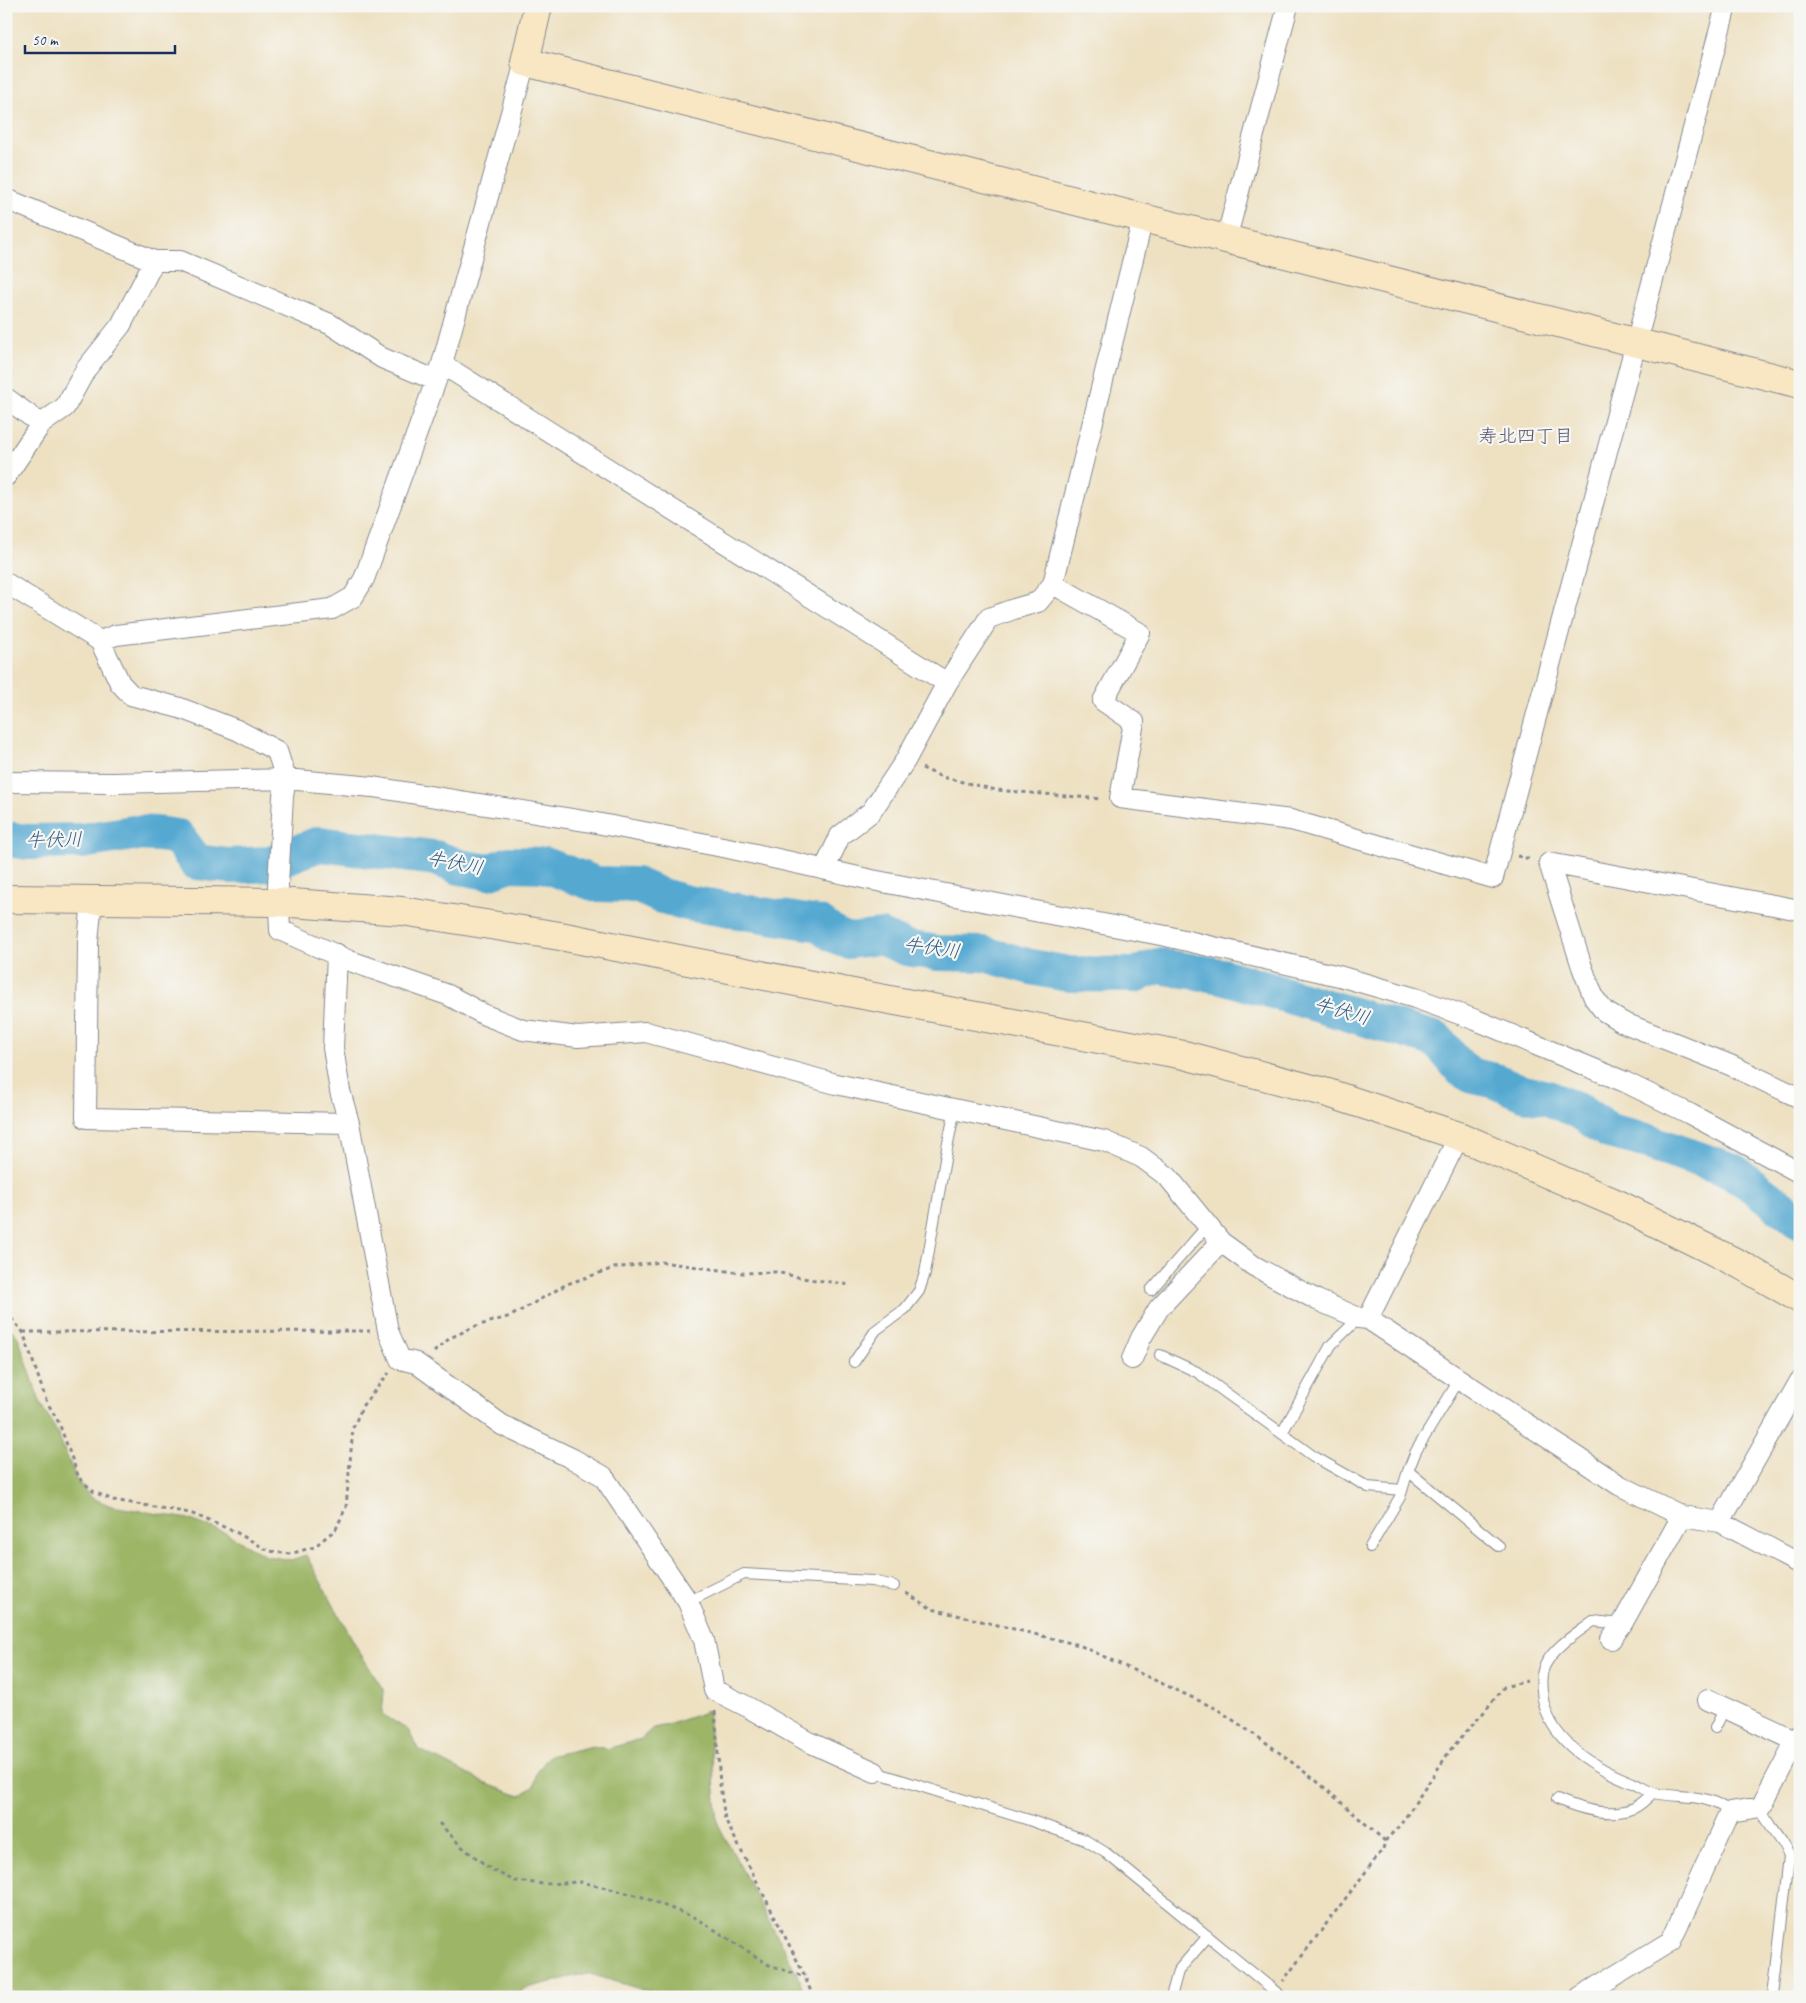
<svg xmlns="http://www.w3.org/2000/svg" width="1806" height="2003" viewBox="0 0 1806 2003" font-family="Caveat,'Klee One',sans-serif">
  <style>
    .forest { fill: #9cb566; stroke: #5c7262 }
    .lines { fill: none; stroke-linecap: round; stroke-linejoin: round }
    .river { stroke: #55a9d1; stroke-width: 36 }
    .lane-casing { stroke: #848890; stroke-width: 12 }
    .street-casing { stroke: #848890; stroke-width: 22 }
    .secondary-casing { stroke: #848890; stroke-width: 30 }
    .path { stroke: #848890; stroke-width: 3; stroke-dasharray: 4 4; stroke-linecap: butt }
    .lane { stroke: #fff; stroke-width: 10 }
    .street { stroke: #fff; stroke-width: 20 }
    .secondary { stroke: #f9e7c3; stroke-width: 28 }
    .labels { text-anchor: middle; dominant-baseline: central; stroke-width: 4.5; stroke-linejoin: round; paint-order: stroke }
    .neighbourhood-label { font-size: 19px; fill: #58546f; stroke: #f6f6f2 }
    .water-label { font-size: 19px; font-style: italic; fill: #2f5a86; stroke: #f6f6f2 }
  </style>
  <rect width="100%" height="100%" fill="#f6f6f2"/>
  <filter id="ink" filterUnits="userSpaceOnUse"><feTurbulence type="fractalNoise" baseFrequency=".02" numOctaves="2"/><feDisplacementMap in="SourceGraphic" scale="10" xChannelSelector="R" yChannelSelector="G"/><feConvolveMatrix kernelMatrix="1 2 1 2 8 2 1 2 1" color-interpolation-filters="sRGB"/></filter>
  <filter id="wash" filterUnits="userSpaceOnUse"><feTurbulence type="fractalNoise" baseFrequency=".0096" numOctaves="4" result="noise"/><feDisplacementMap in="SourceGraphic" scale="20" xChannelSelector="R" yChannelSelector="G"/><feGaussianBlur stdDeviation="1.12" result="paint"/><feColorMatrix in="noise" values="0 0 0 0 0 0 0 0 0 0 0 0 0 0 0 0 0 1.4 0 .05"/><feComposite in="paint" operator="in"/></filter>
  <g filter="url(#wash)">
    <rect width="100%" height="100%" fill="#eee1c2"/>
    <!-- forest -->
    <path class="forest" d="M 6,1324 L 18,1337 L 41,1405 L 57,1432 L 76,1478 L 90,1497 L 111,1506 L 188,1519 L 226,1533 L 266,1556 L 291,1560 L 306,1555 L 360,1653 L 384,1691 L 382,1714 L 408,1730 L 418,1749 L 487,1784 L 520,1796 L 534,1786 L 536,1774 L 549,1756 L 593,1746 L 607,1749 L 641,1739 L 653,1728 L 668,1725 L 708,1711 L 718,1824 L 796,1972 L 806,1997 L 667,1997 L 587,1973 L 523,1989 L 518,1997 L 6,1997 Z"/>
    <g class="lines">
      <!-- river -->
      <path class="river" d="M 6,839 L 28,842 L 82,841 L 133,833 L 157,834 L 178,837 L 196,862 L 229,866 L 268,864 L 319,844 L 435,858 L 460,867 L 488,872 L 510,864 L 544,865 L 596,884 L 636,885 L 659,895 L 687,903 L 820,924 L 834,935 L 849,941 L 880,937 L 907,948 L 937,953 L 984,954 L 1031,967 L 1068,974 L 1135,975 L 1158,966 L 1222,976 L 1437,1040 L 1462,1070 L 1473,1076 L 1496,1081 L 1523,1093 L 1548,1098 L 1581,1112 L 1609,1131 L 1637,1138 L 1733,1171 L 1800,1221"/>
    </g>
  </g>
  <g filter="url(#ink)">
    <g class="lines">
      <defs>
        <path id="lane" d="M 1151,1290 L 1208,1225
          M 1160,1355 L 1197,1372 L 1313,1456 L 1368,1487 L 1402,1490
          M 854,1362 L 876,1330 L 905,1309 L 919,1291 L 925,1273 L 947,1148 L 955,1109
          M 1282,1433 L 1331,1345 L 1359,1318
          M 1408,1471 L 1499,1546
          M 1370,1547 L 1400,1497 L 1408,1471 L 1416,1451 L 1459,1380
          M 688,1602 L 744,1574 L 872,1581 L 894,1586
          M 1622,1624 L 1593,1621 C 1576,1634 1555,1646 1545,1665 C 1541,1673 1541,1683 1542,1691 C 1545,1739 1593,1767 1633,1783 C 1640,1786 1647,1791 1654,1793 C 1682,1799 1705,1792 1730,1812
          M 1715,1728 L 1725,1708
          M 875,1772 L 1029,1820 L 1085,1840 L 1106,1853 L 1282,1997
          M 1557,1799 C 1580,1809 1610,1818 1634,1808 C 1641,1805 1647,1798 1653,1793
          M 1761,1807 C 1765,1825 1783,1838 1789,1856 L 1800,1858
          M 1171,1997 L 1178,1971 L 1208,1936
          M 1773,1997 L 1789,1856"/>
        <path id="street" d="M 6,199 L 154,261 L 180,261 L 330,324 L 382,358 L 435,380
          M 1226,240 L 1288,6
          M 442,364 L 947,683
          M 6,398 L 41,424
          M 6,476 L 41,424 L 65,407 L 86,369 L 121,325 L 154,261
          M 6,583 L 100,641 L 120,683 L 131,695 L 180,708 L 237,730 L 277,751 L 286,779 L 283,796 L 278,885 L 280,930 L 350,961 L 448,995 L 485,1015 L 523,1030 L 578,1037 L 646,1032 L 836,1084 L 1104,1141 L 1141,1157 L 1168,1177 L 1221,1242 L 1254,1266 L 1317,1300 L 1359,1318 L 1368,1319 L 1619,1485 L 1682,1516 L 1720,1522 L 1800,1564
          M 1053,584 L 1140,633 L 1103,701 L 1134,722 L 1120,798 L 1291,820 L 1493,878 L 1726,6
          M 100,641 L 116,635 L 332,609 L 353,597 L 364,579 L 442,364 L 525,62
          M 6,782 L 114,783 L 286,779 L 373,787 L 591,822 L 728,848 L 872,880 L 1166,936 L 1339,976 L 1415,998 L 1476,1020 L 1625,1082 L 1690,1114 L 1800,1173
          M 825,868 L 840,836 L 871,812 L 905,761 L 947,683 L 989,618 L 1014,609 L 1038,602 L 1053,584 L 1143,218
          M 92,900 L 88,942 L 86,1118 L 349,1123
          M 1800,910 L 1549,863 L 1582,967 L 1594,998 L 1604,1011 L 1622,1022 L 1730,1065 L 1800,1098
          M 337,954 L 333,1048 L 340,1091 L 349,1123 L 388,1331 L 400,1359 L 416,1363 L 502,1425 L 573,1459 L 603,1476 L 688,1602 L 704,1640 L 714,1690 L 744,1705 L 809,1742 L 875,1772
          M 1368,1319 L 1459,1136
          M 1132,1359 L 1141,1338 L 1159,1308 L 1221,1242
          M 1720,1522 L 1800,1381
          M 1611,1639 L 1622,1624 L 1682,1516
          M 1708,1700 L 1796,1741
          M 1580,1997 L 1671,1941 L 1730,1812 L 1761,1807 L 1800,1733"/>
        <path id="secondary" d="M 538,6 L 525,62 L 1800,384
          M 6,899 L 278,902 L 402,911 L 560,936 L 858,994 L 1184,1055 L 1328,1093 L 1459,1136 L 1618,1204 L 1741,1265 L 1800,1299"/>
      </defs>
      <!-- lane casing -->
      <use href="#lane" class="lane-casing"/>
      <!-- street casing -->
      <use href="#street" class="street-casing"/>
      <!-- secondary casing -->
      <use href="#secondary" class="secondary-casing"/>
      <!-- path -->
      <path class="path" d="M 922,768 L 942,777 L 996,790 L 1102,799
        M 1517,856 L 1531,859
        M 6,1312 L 23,1332 L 46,1400 L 59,1423 L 79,1478 L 94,1492 L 113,1500 L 190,1513 L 234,1531 L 269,1551 L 290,1554 L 314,1547 L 336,1529 L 346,1507 L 353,1428 L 363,1405 L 389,1373
        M 23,1332 L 370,1331
        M 434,1352 L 450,1338 L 476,1326 L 511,1316 L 567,1284 L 614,1268 L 661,1262 L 742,1273 L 776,1272 L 802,1278 L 851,1285
        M 906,1593 L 932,1609 L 1079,1645 L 1217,1709 L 1268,1744 L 1319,1783 L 1385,1841 L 1383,1849 L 1283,1981
        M 715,1711 L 720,1785 L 725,1819 L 804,1974 L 813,1997
        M 439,1823 L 461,1846 L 492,1870 L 515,1881 L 544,1884 L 581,1882 L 640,1896 L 698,1919 L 769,1965 L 805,1977
        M 1385,1841 L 1401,1824 L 1451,1749 L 1484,1712 L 1504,1687 L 1527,1681"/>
      <!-- lane -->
      <use href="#lane" class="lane"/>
      <!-- street -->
      <use href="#street" class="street"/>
      <!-- secondary -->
      <use href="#secondary" class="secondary"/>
    </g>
  </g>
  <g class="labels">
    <!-- neighbourhood labels -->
    <g class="neighbourhood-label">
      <text x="1526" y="436">寿北四丁目</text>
    </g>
    <!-- water labels -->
    <g class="water-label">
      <text transform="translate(54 840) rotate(-1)">牛伏川</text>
      <text transform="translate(455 863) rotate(11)">牛伏川</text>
      <text transform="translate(932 948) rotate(8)">牛伏川</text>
      <text transform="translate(1342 1011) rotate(16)">牛伏川</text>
    </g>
  </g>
  <!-- margin -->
  <rect width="1806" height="2003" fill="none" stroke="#f6f6f2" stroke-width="25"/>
  <!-- scale -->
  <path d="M25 45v8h150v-8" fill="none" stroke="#1b2f5e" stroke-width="2.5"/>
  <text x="32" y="45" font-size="15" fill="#1b2f5e" stroke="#f6f6f2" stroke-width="4" paint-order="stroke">50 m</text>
</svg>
